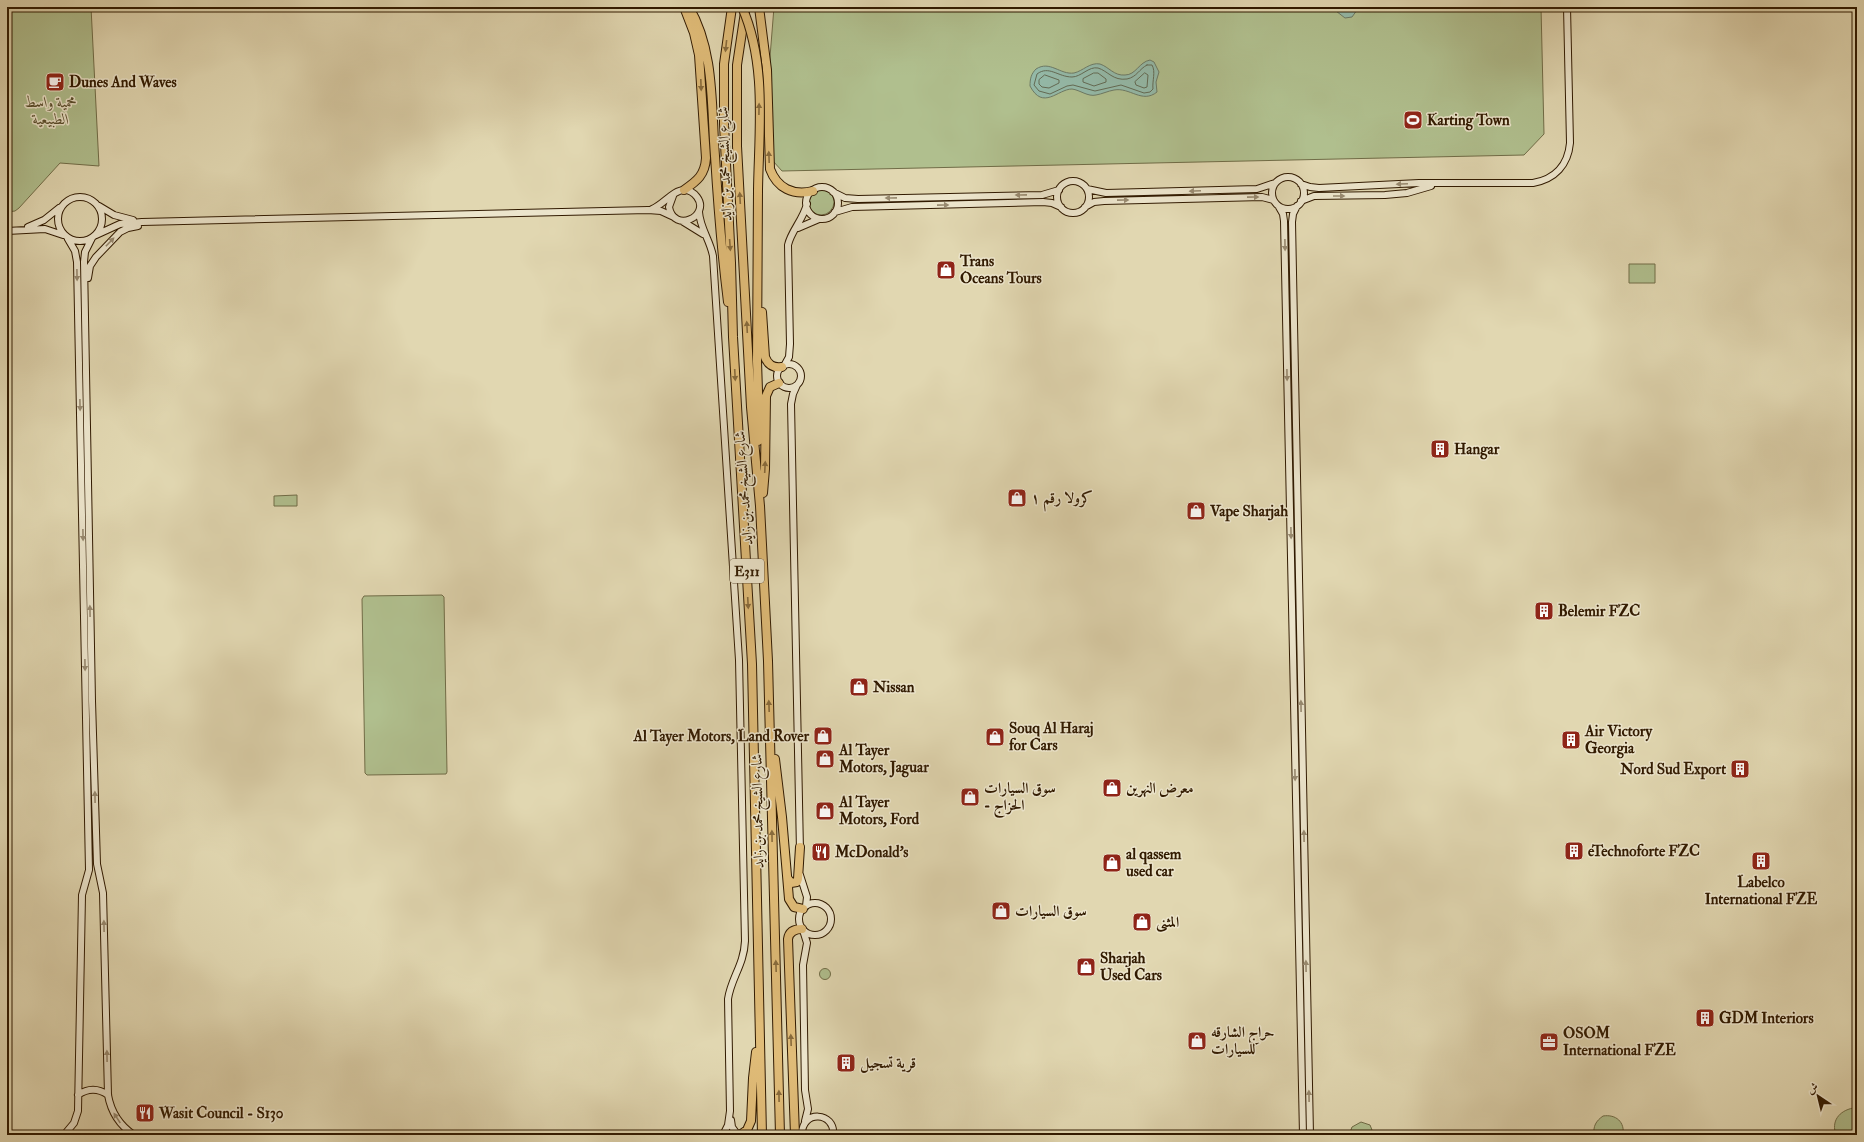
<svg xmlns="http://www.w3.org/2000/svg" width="1864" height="1142" viewBox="0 0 1864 1142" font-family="'IM FELL Double Pica',Amiri,serif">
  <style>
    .green { fill: #b0bf8e; stroke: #706c47 }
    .water { fill: #94baa9; stroke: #6c7a65 }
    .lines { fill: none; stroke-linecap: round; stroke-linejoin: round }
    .shore { stroke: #626a54; stroke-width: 1 }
    .secondary-casing { stroke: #311a00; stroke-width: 8 }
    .highway-casing { stroke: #311a00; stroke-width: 10 }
    .secondary { stroke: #ece5cc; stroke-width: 6 }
    .highway { stroke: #e0bc78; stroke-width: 8 }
    .highway-bridge-casing { stroke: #311a00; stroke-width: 10; stroke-linecap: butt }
    .highway-bridge { stroke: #e0bc78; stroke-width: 8 }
    .oneway { fill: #886b3c }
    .oneway2 { fill: #988a70 }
    .labels { text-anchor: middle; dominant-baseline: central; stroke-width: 3; stroke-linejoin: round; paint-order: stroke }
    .shield { fill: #ece5cc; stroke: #69573d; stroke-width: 1 }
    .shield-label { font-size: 14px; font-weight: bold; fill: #311a00 }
    .poi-label { font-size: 15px; font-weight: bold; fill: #311a00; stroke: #ece5cc; text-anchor: start }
    .park-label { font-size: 15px; font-style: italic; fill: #574c2b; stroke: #ece5cc }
    .street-label { font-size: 15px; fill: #311a00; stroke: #ece5cc }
  </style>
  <rect width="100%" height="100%" fill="#e1d7b1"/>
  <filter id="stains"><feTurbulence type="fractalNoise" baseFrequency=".005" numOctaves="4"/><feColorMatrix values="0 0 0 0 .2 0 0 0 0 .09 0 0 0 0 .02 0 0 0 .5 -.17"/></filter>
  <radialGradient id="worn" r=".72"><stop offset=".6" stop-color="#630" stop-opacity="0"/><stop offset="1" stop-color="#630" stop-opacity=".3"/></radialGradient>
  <!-- green -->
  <path class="green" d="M 7,7 L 91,7 L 99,166 L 60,163 L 19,208 L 15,211 L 7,212 Z
    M 774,7 L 1541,7 L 1544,134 L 1524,155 L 782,171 L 773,161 L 770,57 Z
    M808 202a13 13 0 1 1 26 0a13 13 0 1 1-26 0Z
    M 1629,264 L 1655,264 L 1655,283 L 1629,283 Z
    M 297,495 L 297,506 L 274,506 L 274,496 Z
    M 442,595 L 444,597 L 447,772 L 446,774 L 367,775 L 365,773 L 362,599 L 364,596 Z
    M819.5 974a5.5 5.5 0 1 1 11 0a5.5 5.5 0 1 1-11 0Z
    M 1853,1108 L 1857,1108 L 1857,1135 L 1836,1135 C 1831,1121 1839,1111 1853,1108 Z
    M 1603,1116 C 1616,1114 1625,1122 1623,1135 L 1594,1135 C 1593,1126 1596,1121 1603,1116 Z
    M 1361,1122 L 1370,1125 L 1374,1135 L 1349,1135 L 1352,1127 Z"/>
  <!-- water -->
  <path class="water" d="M 1318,7 L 1356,7 L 1357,10 L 1352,17 L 1345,18 L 1336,11 L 1321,11 Z
    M 1150,60 L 1154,62 L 1159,72 L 1156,82 L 1157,92 C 1142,104 1130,87 1114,90 C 1108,91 1102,94 1096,95 C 1088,97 1080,90 1072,89 C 1058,89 1043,111 1030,86 C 1030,79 1031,74 1036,69 C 1050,60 1060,75 1074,73 C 1083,71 1090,62 1100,64 C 1109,67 1114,76 1125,75 C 1136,75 1139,62 1150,60 Z"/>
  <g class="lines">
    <!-- shore -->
    <path class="shore" d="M 1147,65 L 1152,65 C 1156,72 1152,81 1153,89 L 1150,92 L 1144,93 L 1121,85 L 1095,91 L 1073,85 L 1067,86 L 1050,94 L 1039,91 L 1034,85 L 1037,74 C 1049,65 1058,77 1072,77 C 1081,77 1089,66 1098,68 C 1108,71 1113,81 1127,79 C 1137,77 1139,69 1147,65 Z
      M 1094,73 L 1098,73 L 1106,79 L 1106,82 L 1094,86 L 1083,82 L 1083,79 Z
      M 1145,73 L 1148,75 L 1147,87 L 1144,88 L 1136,85 L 1135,82 Z
      M 1045,75 L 1059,80 L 1059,83 L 1049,88 L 1042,87 L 1039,84 L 1039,80 Z"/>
    <defs>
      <path id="secondary" d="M1272 193a16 16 0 1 1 32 0a16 16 0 1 1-32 0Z
        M1057 197a16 16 0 1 1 32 0a16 16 0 1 1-32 0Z
        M 1301,184 L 1310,187 L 1319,188 L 1419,183 L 1533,183 C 1555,179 1568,165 1570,143 L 1567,7
        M806 203a16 16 0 1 1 32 0a16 16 0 1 1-32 0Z
        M 1087,189 L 1106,193 L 1257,189 L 1275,183
        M 833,192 L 845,198 L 858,199 L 1042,195 L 1059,190
        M58 219a22 22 0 1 1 44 0a22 22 0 1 1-44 0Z
        M 1301,201 L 1314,196 L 1385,195 L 1407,193 L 1431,186
        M 99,206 L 114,215 L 133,220
        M 1297,206 L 1293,214 L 1292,222 L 1310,1135
        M 1085,207 L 1094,202 L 1104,201 L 1262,197 L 1273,200
        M 1279,207 L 1283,214 L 1284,221 L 1303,1135
        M 652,209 C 663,205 673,190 684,190 C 689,190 694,193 697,197 C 711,216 674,234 669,207 L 673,196
        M 699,212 C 700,228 710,240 713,256 L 739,660 L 745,941 C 744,965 731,978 728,999 L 730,1111 L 728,1125 L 723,1135
        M 835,212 L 852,207 L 1043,202 L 1052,203 L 1061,207
        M 682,221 L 703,234
        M 28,227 L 44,220 L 59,208
        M 798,228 L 819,219
        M 7,231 L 45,229 L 63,235
        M 96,235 L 120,224 L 142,222 L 648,210 L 661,211 L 674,217
        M 92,238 L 85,252 L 84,262 L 92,701 L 97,864 L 103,893 L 108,1095 C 111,1112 119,1125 134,1135
        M 88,278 L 90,266 L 96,257 L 120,232 L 128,228 L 138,226
        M777 376a12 12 0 1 1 24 0a12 12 0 1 1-24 0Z
        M 784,366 L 789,357 L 790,344 L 788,245 C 791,231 803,220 807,204
        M 797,385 L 793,394 L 791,404 L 800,851
        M 800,875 L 807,897 L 806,906
        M799 919a16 16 0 1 1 32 0a16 16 0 1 1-32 0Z
        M 803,930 L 807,943 L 803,965 L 805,1090 L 808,1109 L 805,1121
        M 78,1095 C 88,1088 98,1088 108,1095
        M 731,1120 L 732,1127 L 737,1134
        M 64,1135 L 74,1123 L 78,1111 L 82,895 L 89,870 L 77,262 L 75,251 L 68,239
        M 802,1135 C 801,1109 836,1112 833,1135"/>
      <path id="highway" d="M 684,7 L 694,33 L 699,55 L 706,158 C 705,175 697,181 684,190
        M 689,7 C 715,51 711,107 715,156 C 718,205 722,254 728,302
        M 732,7 L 724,64 L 724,124 L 731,263 L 733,337 L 752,664 L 762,1135
        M 759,7 L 767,70 L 770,169 C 777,188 793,196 813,191
        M 745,12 L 737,65 L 737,146 L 751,407 L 760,506 L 768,661 L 780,1135
        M 762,312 L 765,357 C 768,365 773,368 782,367
        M 758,441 L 759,422 L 757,361 L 758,190
        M 763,493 L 765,469 L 766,396 L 770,387 L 779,383
        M 775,759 L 782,817 L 789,899 L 794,907 L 803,909
        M 788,879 L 791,883 L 797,882 L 798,879 L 800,847
        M 740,1135 L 747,1130 L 751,1121 L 753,1078 L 756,1052
        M 795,1135 L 788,939 C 789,932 794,929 802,929"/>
    </defs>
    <!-- secondary casing -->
    <use href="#secondary" class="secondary-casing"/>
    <!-- highway casing -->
    <use href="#highway" class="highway-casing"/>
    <!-- secondary -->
    <use href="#secondary" class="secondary"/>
    <!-- highway -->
    <use href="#highway" class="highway"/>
    <defs>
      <path id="highway-bridge" d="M 742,7 C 767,64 759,129 758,190"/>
    </defs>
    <!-- highway-bridge casing -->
    <use href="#highway-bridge" class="highway-bridge-casing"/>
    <!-- highway-bridge -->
    <use href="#highway-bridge" class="highway-bridge"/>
  </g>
  <!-- one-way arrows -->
  <defs><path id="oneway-solid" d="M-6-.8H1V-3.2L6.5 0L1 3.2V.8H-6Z"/></defs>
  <g class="oneway">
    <use href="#oneway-solid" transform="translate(726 46) rotate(96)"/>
    <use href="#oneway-solid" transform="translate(701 85) rotate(88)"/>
    <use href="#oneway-solid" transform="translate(759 109) rotate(-89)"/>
    <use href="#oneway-solid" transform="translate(769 157) rotate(-92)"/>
    <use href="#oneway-solid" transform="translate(740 198) rotate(-93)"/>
    <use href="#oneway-solid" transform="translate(730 245) rotate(86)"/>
    <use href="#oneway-solid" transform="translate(747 327) rotate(-93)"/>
    <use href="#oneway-solid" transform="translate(735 375) rotate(87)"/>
    <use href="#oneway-solid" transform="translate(765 467) rotate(-87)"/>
    <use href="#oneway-solid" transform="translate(748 603) rotate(87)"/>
    <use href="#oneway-solid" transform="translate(769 706) rotate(-92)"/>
    <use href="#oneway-solid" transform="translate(772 836) rotate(-91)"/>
    <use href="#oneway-solid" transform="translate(776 966) rotate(-92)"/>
    <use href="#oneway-solid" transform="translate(791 1040) rotate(-92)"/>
    <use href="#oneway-solid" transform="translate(779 1096) rotate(-91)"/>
  </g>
  <g class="oneway2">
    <use href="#oneway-solid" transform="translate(1402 184) rotate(177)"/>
    <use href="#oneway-solid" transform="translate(1195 191) rotate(178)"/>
    <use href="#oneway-solid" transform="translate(1021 195) rotate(179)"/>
    <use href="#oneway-solid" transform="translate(1339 196)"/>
    <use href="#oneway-solid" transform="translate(1253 197) rotate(-1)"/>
    <use href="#oneway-solid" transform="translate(891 198) rotate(179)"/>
    <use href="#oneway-solid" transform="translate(1123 200) rotate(-1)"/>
    <use href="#oneway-solid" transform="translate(943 205) rotate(-1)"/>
    <use href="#oneway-solid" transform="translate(110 242) rotate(-46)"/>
    <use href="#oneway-solid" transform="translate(1285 245) rotate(89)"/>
    <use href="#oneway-solid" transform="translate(77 275) rotate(89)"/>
    <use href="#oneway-solid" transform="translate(1287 375) rotate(89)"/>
    <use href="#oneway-solid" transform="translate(80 405) rotate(89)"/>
    <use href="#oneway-solid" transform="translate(1291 533) rotate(89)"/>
    <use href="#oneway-solid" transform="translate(83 535) rotate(89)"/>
    <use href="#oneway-solid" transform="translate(90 611) rotate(-91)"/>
    <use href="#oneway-solid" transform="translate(85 665) rotate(89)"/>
    <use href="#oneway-solid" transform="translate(1301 706) rotate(-91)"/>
    <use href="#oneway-solid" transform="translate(1295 775) rotate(89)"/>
    <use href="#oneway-solid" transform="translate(95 797) rotate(-91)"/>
    <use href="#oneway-solid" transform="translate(1304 836) rotate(-91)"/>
    <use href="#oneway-solid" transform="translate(104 926) rotate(-91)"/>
    <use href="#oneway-solid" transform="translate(1306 966) rotate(-91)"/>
    <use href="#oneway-solid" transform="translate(107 1056) rotate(-91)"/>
    <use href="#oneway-solid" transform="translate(1309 1096) rotate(-91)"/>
    <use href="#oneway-solid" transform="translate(117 1118) rotate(-123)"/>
  </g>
  <!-- icons -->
  <defs>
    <symbol id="cafe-square" viewBox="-11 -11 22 22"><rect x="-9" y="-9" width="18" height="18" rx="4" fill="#8f2418" stroke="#ece5cc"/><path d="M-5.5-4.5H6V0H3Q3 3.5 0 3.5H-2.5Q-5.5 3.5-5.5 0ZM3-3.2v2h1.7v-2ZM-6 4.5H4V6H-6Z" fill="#fff"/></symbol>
    <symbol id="stadium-square" viewBox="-11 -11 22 22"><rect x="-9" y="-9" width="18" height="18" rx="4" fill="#8f2418" stroke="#ece5cc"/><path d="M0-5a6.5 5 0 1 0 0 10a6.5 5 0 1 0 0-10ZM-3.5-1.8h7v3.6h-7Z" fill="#fff"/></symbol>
    <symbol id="shop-square" viewBox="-11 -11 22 22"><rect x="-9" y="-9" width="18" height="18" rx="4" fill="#8f2418" stroke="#ece5cc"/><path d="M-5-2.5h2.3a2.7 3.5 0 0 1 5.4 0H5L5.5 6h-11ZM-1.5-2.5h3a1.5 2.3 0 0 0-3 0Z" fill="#fff"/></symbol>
    <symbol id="building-square" viewBox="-11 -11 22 22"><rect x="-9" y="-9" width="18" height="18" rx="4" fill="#8f2418" stroke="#ece5cc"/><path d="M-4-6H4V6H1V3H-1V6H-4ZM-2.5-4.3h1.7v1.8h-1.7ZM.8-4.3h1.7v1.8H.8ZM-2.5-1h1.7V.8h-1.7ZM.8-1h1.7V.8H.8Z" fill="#fff"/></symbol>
    <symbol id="restaurant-square" viewBox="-11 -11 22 22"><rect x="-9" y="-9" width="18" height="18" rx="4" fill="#8f2418" stroke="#ece5cc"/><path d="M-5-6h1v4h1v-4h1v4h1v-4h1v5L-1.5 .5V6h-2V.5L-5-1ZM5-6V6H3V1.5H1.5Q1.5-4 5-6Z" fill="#fff"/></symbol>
    <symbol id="office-square" viewBox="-11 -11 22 22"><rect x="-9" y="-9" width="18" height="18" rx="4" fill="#8f2418" stroke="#ece5cc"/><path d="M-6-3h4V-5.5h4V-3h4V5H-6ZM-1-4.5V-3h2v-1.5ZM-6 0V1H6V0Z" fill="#fff"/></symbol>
  </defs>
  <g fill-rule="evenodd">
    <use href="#cafe-square" x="44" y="71" width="22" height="22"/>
    <use href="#stadium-square" x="1402" y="109" width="22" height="22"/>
    <use href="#shop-square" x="935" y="259" width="22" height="22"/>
    <use href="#building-square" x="1429" y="438" width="22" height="22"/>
    <use href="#shop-square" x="1006" y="487" width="22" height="22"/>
    <use href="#shop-square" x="1185" y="500" width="22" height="22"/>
    <use href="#building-square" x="1533" y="600" width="22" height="22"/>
    <use href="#shop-square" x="848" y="676" width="22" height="22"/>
    <use href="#shop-square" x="812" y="725" width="22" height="22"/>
    <use href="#shop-square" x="984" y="726" width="22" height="22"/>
    <use href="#building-square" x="1560" y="729" width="22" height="22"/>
    <use href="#shop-square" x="814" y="748" width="22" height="22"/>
    <use href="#building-square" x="1729" y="758" width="22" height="22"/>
    <use href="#shop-square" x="1101" y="777" width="22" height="22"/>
    <use href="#shop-square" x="959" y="786" width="22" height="22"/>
    <use href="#shop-square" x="814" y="800" width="22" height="22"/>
    <use href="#building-square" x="1563" y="840" width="22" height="22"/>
    <use href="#restaurant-square" x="810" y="841" width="22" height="22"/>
    <use href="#building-square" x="1750" y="850" width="22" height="22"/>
    <use href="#shop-square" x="1101" y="852" width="22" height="22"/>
    <use href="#shop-square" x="990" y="900" width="22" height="22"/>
    <use href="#shop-square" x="1131" y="911" width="22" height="22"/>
    <use href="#shop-square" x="1075" y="956" width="22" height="22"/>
    <use href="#building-square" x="1694" y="1007" width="22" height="22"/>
    <use href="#shop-square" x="1186" y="1030" width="22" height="22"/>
    <use href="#office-square" x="1538" y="1031" width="22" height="22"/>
    <use href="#building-square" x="835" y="1052" width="22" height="22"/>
    <use href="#restaurant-square" x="134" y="1102" width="22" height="22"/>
  </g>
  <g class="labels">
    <!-- shield labels -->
    <rect class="shield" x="730" y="559" width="34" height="24" rx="3"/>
    <g class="shield-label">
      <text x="747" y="571">E311</text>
    </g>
    <!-- poi labels -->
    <g class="poi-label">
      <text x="69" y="82">Dunes And Waves</text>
      <text x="1427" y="120">Karting Town</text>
      <text x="960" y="261">Trans<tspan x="960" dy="17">Oceans Tours</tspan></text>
      <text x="1454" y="449">Hangar</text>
      <text x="1031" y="498">كرولا رقم ١</text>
      <text x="1210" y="511">Vape Sharjah</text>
      <text x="1558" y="611">Belemir FZC</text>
      <text x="873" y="687">Nissan</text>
      <text x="1009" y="728">Souq Al Haraj<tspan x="1009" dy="17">for Cars</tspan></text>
      <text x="1585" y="731">Air Victory<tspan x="1585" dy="17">Georgia</tspan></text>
      <text x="809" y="736" text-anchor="end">Al Tayer Motors, Land Rover</text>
      <text x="839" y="750">Al Tayer<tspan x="839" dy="17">Motors, Jaguar</tspan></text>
      <text x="1726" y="769" text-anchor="end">Nord Sud Export</text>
      <text x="984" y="788">سوق السيارات<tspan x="984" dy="17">- الحزاج</tspan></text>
      <text x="1126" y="788">معرض النهرين</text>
      <text x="839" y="802">Al Tayer<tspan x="839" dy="17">Motors, Ford</tspan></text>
      <text x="1588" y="851">eTechnoforte FZC</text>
      <text x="835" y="852">McDonald's</text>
      <text x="1126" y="854">al qassem<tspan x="1126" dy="17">used car</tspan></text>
      <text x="1761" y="882" text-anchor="middle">Labelco<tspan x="1761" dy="17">International FZE</tspan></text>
      <text x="1015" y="911">سوق السيارات</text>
      <text x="1156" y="922">المثنى</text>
      <text x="1100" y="958">Sharjah<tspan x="1100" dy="17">Used Cars</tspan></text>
      <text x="1719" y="1018">GDM Interiors</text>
      <text x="1211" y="1032">حراج الشارقه<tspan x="1211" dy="17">للسيارات</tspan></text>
      <text x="1563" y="1033">OSOM<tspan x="1563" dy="17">International FZE</tspan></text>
      <text x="860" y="1063">قرية تسجيل</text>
      <text x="159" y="1113">Wasit Council - S130</text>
    </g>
    <!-- park labels -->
    <g class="park-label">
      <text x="51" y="102">محمية واسط<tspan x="51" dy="17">الطبيعية</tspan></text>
    </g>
    <!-- street labels -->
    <g class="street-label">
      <text transform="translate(725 164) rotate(-92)">شارع الشيخ محمد بن زايد</text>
      <text transform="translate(744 488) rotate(-94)">شارع الشيخ محمد بن زايد</text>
      <text transform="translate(758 811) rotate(-91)">شارع الشيخ محمد بن زايد</text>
    </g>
  </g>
  <!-- margin -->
  <rect width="1864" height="1142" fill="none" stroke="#e1d7b1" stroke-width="24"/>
  <rect x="8" y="8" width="1848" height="1126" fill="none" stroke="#311a00" stroke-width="2"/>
  <rect x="12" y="12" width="1840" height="1118" fill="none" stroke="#311a00"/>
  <!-- north arrow -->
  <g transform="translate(1818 1096) rotate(325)" stroke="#ece5cc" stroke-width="3" paint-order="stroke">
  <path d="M0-3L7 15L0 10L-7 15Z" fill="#311a00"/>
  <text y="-6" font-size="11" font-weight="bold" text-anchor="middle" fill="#311a00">ش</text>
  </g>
  <rect width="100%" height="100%" filter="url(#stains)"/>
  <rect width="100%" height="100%" fill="url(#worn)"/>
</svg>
